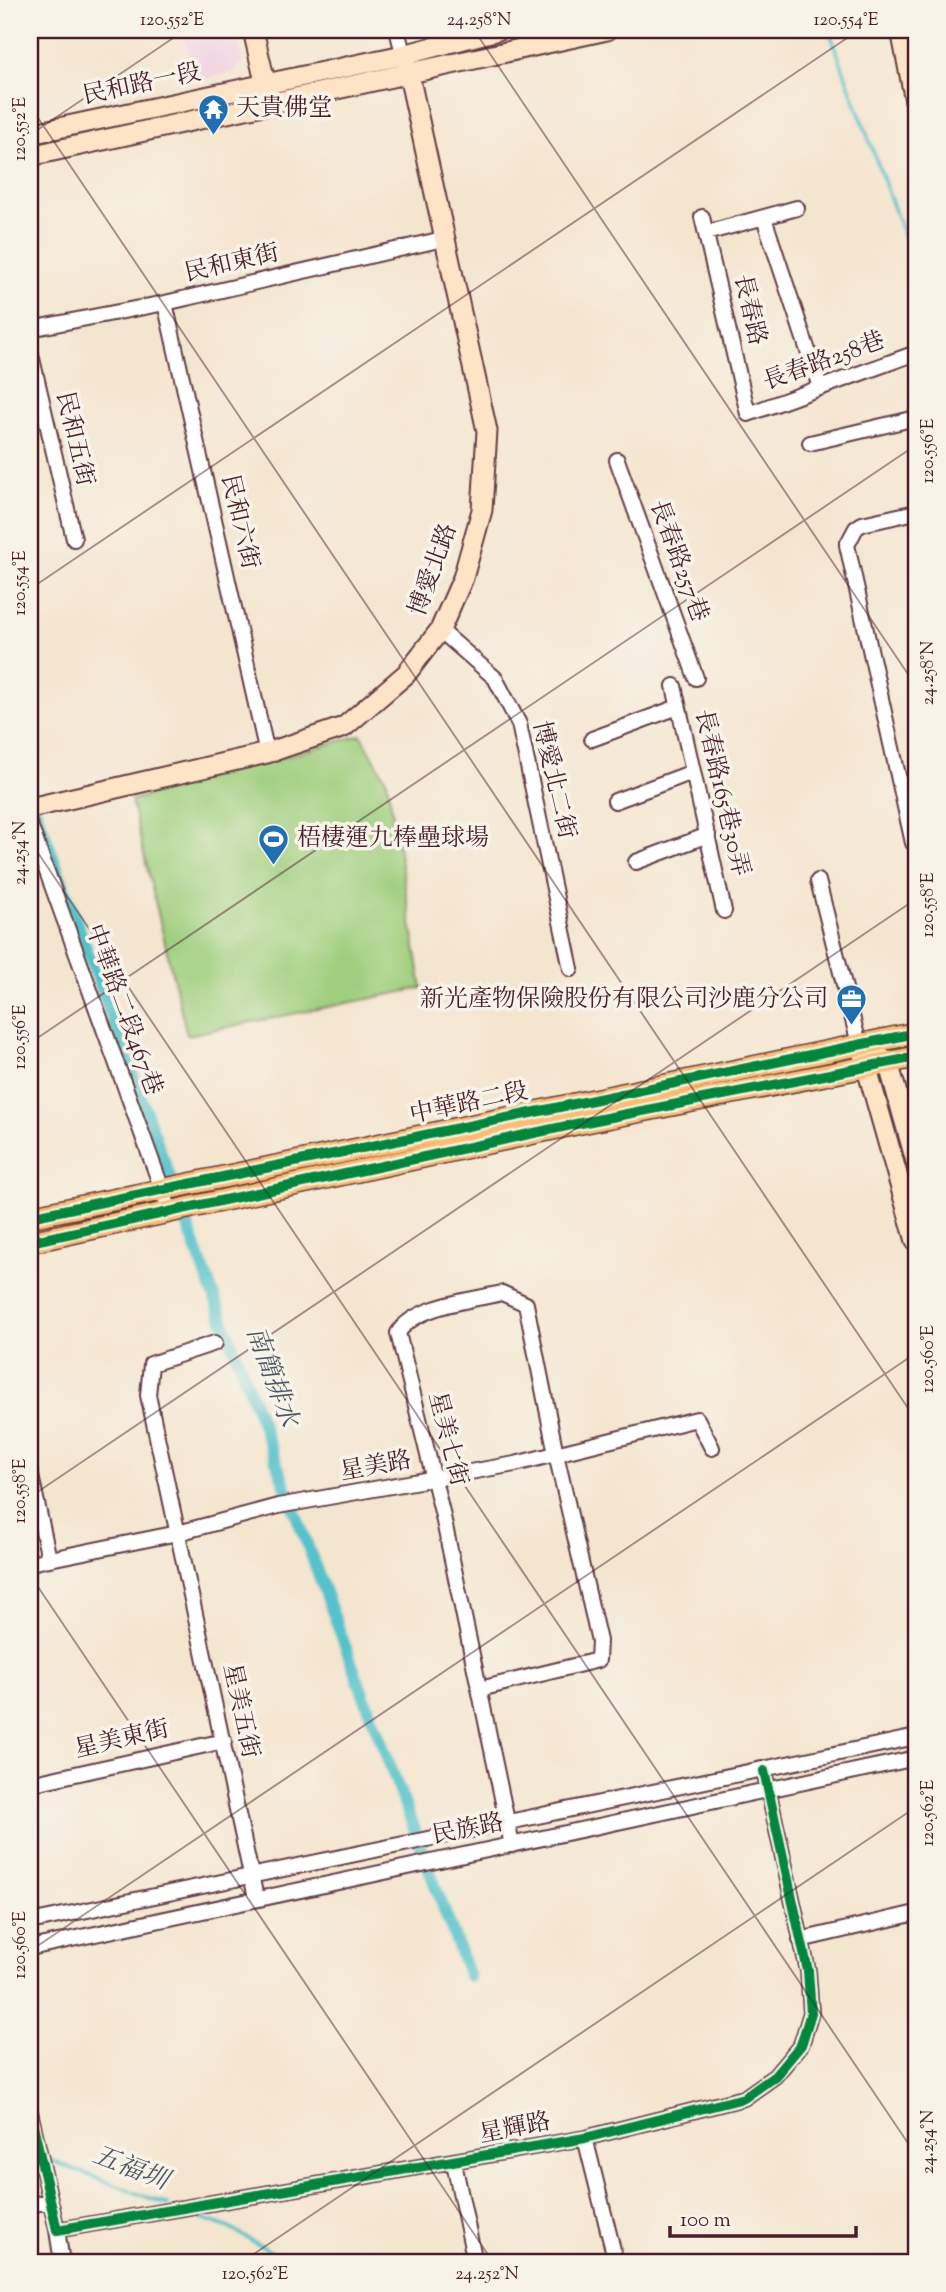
<svg xmlns="http://www.w3.org/2000/svg" width="946" height="2292" viewBox="0 0 946 2292" font-family="'Sorts Mill Goudy','Noto Serif TC',serif">
  <style>
    .built { fill: #f2cfe2 }
    .green { fill: #9fcf7e; stroke: #747754; stroke-width: 2 }
    .lines { fill: none; stroke-linecap: round; stroke-linejoin: round }
    .stream { stroke: #55c2cb; stroke-width: 3.5 }
    .canal { stroke: #55c2cb; stroke-width: 12 }
    .street-casing { stroke: #643d44; stroke-width: 18 }
    .secondary-casing { stroke: #643d44; stroke-width: 23 }
    .primary-casing { stroke: #643d44; stroke-width: 24 }
    .street { stroke: #fff; stroke-width: 14 }
    .secondary { stroke: #fee4c6; stroke-width: 19 }
    .primary { stroke: #fdbc70; stroke-width: 21 }
    .cycleway-casing { stroke: #f7f3e8; stroke-width: 15 }
    .cycleway { stroke: #00873e; stroke-width: 10 }
    .ticks { fill: none; stroke: #4a1f2b; stroke-width: 2; stroke-opacity: 0.45 }
    .labels { text-anchor: middle; dominant-baseline: central; stroke-width: 7; stroke-linejoin: round; paint-order: stroke }
    .street-label { font-size: 24px; fill: #4a1f2b; stroke: #f7f3e8 }
    .poi-label { font-size: 24px; fill: #4a1f2b; stroke: #f7f3e8; text-anchor: start }
    .water-label { font-size: 26px; font-style: italic; fill: #4e5863; stroke: #f7f3e8 }
    .neatline { fill: none; stroke: #4a1f2b; stroke-width: 2.5 }
    .ticks-label { font-size: 18px; text-anchor: middle; fill: #4a1f2b }
  </style>
  <rect width="100%" height="100%" fill="#f7f3e8"/>
  <filter id="ink" filterUnits="userSpaceOnUse"><feTurbulence type="fractalNoise" baseFrequency=".0143" numOctaves="2"/><feDisplacementMap in="SourceGraphic" scale="14" xChannelSelector="R" yChannelSelector="G"/><feConvolveMatrix kernelMatrix="1 2 1 2 8 2 1 2 1" color-interpolation-filters="sRGB"/></filter>
  <filter id="wash" filterUnits="userSpaceOnUse"><feTurbulence type="fractalNoise" baseFrequency=".00686" numOctaves="4" result="noise"/><feDisplacementMap in="SourceGraphic" scale="28" xChannelSelector="R" yChannelSelector="G"/><feGaussianBlur stdDeviation="1.57" result="paint"/><feColorMatrix in="noise" values="0 0 0 0 0 0 0 0 0 0 0 0 0 0 0 0 0 1.4 0 .05"/><feComposite in="paint" operator="in"/></filter>
  <g filter="url(#wash)">
    <rect width="100%" height="100%" fill="#f4e5cf"/>
    <!-- built -->
    <path class="built" d="M 181,30 L 235,30 L 243,62 L 232,73 L 198,80 Z"/>
    <!-- green -->
    <path class="green" d="M 361,735 L 387,781 L 422,988 L 187,1035 L 131,800 Z"/>
    <g class="lines">
      <!-- stream -->
      <path class="stream" d="M 829,30 L 916,269
        M 44,2158 L 168,2205
        M 188,2213 L 227,2227 L 290,2262"/>
      <!-- canal -->
      <path class="canal" d="M 30,794 L 196,1248 L 469,1976"/>
    </g>
  </g>
  <g filter="url(#ink)">
    <g class="lines">
      <defs>
        <path id="street" d="M 397,30 L 406,64
          M 702,217 L 748,414 L 916,353
          M 764,218 L 820,387
          M 706,233 L 797,208
          M 165,303 L 267,753
          M 30,329 L 165,303 L 443,239
          M 30,350 L 74,539
          M 810,443 L 916,418
          M 617,460 L 696,678
          M 440,630 L 495,678 L 519,724 L 571,969
          M 674,686 L 724,911
          M 592,739 L 678,707
          M 615,801 L 693,772
          M 30,825 L 170,1211
          M 913,843 L 847,545 L 856,528 L 862,524 L 916,512
          M 636,862 L 708,835
          M 818,881 L 859,1044
          M 215,1343 L 151,1364 L 148,1395 L 256,1898
          M 30,1471 L 49,1559
          M 30,1563 L 178,1533 L 278,1506 L 515,1464 L 697,1419 L 712,1448
          M 480,1689 L 598,1660 L 599,1641 L 556,1454 L 526,1304 L 502,1293 C 472,1300 414,1306 398,1333 L 442,1512 L 512,1845
          M 30,1784 L 224,1741
          M 30,1922 L 916,1737
          M 800,1940 L 916,1913
          M 30,1948 L 916,1758
          M 30,2112 L 57,2230 L 585,2138 L 744,2098 L 775,2076 L 801,2045 L 811,2013 L 808,1971 L 764,1771
          M 585,2138 L 616,2262
          M 454,2163 L 475,2262
          M 30,2205 L 50,2201
          M 57,2230 L 62,2262"/>
        <path id="secondary" d="M 253,30 L 268,95
          M 901,30 L 916,106
          M 30,134 L 403,55 L 498,30
          M 30,156 L 607,30
          M 30,808 L 267,753 L 344,727 L 406,674 L 440,630 L 463,578 L 482,510 L 487,431 L 409,75
          M 862,1051 L 916,1241
          M 875,1054 L 888,1062 L 916,1161"/>
        <path id="primary" d="M 30,1217 L 916,1033
          M 30,1242 L 576,1124 L 916,1057"/>
      </defs>
      <!-- street casing -->
      <use href="#street" class="street-casing"/>
      <!-- secondary casing -->
      <use href="#secondary" class="secondary-casing"/>
      <!-- primary casing -->
      <use href="#primary" class="primary-casing"/>
      <!-- street -->
      <use href="#street" class="street"/>
      <!-- secondary -->
      <use href="#secondary" class="secondary"/>
      <!-- primary -->
      <use href="#primary" class="primary"/>
      <defs>
        <path id="cycleway" d="M 30,1217 L 916,1033
          M 30,1242 L 576,1124 L 916,1057
          M 30,2112 L 57,2230 L 585,2138 L 744,2098 L 775,2076 L 801,2045 L 811,2013 L 808,1971 L 764,1771"/>
      </defs>
      <!-- cycleway casing -->
      <use href="#cycleway" class="cycleway-casing"/>
      <!-- cycleway -->
      <use href="#cycleway" class="cycleway"/>
    </g>
  </g>
  <!-- ticks -->
  <path class="ticks" d="M 474,30 L 916,686M 30,106 L 916,1420M 30,135 L 185,30M 30,589 L 859,30M 30,841 L 916,2155M 30,1043 L 916,445M 30,1497 L 916,899M 30,1575 L 493,2262M 30,1951 L 916,1353M 242,2262 L 916,1807M 915,2262 L 916,2262"/>
  <!-- icons -->
  <defs>
    <symbol id="temple-pin" viewBox="-11 -11 22 30"><path d="M0 17L-7.5 6A9.5 9.5 0 1 1 7.5 6Z" fill="#1f6fb2" stroke="#f7f3e8"/><path d="M0-6L5-2H3V0L6.5 2.5H4V6H1.5V3h-3V6H-4V2.5H-6.5L-3 0V-2H-5Z" fill="#fff"/></symbol>
    <symbol id="stadium-pin" viewBox="-11 -11 22 30"><path d="M0 17L-7.5 6A9.5 9.5 0 1 1 7.5 6Z" fill="#1f6fb2" stroke="#f7f3e8"/><path d="M0-5a6.5 5 0 1 0 0 10a6.5 5 0 1 0 0-10ZM-3.5-1.8h7v3.6h-7Z" fill="#fff"/></symbol>
    <symbol id="office-pin" viewBox="-11 -11 22 30"><path d="M0 17L-7.5 6A9.5 9.5 0 1 1 7.5 6Z" fill="#1f6fb2" stroke="#f7f3e8"/><path d="M-6-3h4V-5.5h4V-3h4V5H-6ZM-1-4.5V-3h2v-1.5ZM-6 0V1H6V0Z" fill="#fff"/></symbol>
  </defs>
  <g fill-rule="evenodd">
    <use href="#temple-pin" x="196" y="92" width="35" height="47"/>
    <use href="#stadium-pin" x="256" y="822" width="35" height="47"/>
    <use href="#office-pin" x="834" y="982" width="35" height="47"/>
  </g>
  <g class="labels">
    <!-- street labels -->
    <g class="street-label">
      <text transform="translate(142 85) rotate(-12)">民和路一段</text>
      <text transform="translate(232 264) rotate(-13)">民和東街</text>
      <text transform="translate(749 310) rotate(77)">長春路</text>
      <text transform="translate(824 362) rotate(-20)">長春路258巷</text>
      <text transform="translate(74 439) rotate(77)">民和五街</text>
      <text transform="translate(239 522) rotate(77)">民和六街</text>
      <text transform="translate(678 561) rotate(70)">長春路257巷</text>
      <text transform="translate(434 570) rotate(-70)">博愛北路</text>
      <text transform="translate(553 780) rotate(77)">博愛北二街</text>
      <text transform="translate(721 793) rotate(77)">長春路165巷30弄</text>
      <text transform="translate(123 1010) rotate(70)">中華路二段467巷</text>
      <text transform="translate(469 1104) rotate(-12)">中華路二段</text>
      <text transform="translate(447 1439) rotate(76)">星美七街</text>
      <text transform="translate(376 1467) rotate(-10)">星美路</text>
      <text transform="translate(240 1711) rotate(78)">星美五街</text>
      <text transform="translate(122 1740) rotate(-13)">星美東街</text>
      <text transform="translate(468 1830) rotate(-11)">民族路</text>
      <text transform="translate(515 2129) rotate(-11)">星輝路</text>
    </g>
    <!-- poi labels -->
    <g class="poi-label">
      <text x="236" y="109">天貴佛堂</text>
      <text x="297" y="839">梧棲運九棒壘球場</text>
      <text x="828" y="1000" text-anchor="end">新光產物保險股份有限公司沙鹿分公司</text>
    </g>
    <!-- water labels -->
    <g class="water-label">
      <text transform="translate(271 1377) rotate(70)">南簡排水</text>
      <text transform="translate(130 2169) rotate(21)">五福圳</text>
    </g>
  </g>
  <!-- margin -->
  <rect width="946" height="2292" fill="none" stroke="#f7f3e8" stroke-width="77"/>
  <!-- scale -->
  <path d="M670 2226v10h186v-10" fill="none" stroke="#4a1f2b" stroke-width="3.5"/>
  <text x="680" y="2226" font-size="21" fill="#4a1f2b" stroke="#f7f3e8" stroke-width="5" paint-order="stroke">100 m</text>
  <rect x="38" y="38" width="870" height="2216" class="neatline"/>
  <g class="ticks-label">
    <text x="172" y="25">120.552°E</text>
    <text x="479" y="25">24.258°N</text>
    <text x="846" y="25">120.554°E</text>
    <text transform="translate(19 129) rotate(-90)" y="6">120.552°E</text>
    <text transform="translate(927 451) rotate(-90)" y="6">120.556°E</text>
    <text transform="translate(19 583) rotate(-90)" y="6">120.554°E</text>
    <text transform="translate(927 673) rotate(-90)" y="6">24.258°N</text>
    <text transform="translate(19 853) rotate(-90)" y="6">24.254°N</text>
    <text transform="translate(927 905) rotate(-90)" y="6">120.558°E</text>
    <text transform="translate(19 1037) rotate(-90)" y="6">120.556°E</text>
    <text transform="translate(927 1359) rotate(-90)" y="6">120.560°E</text>
    <text transform="translate(19 1491) rotate(-90)" y="6">120.558°E</text>
    <text transform="translate(927 1813) rotate(-90)" y="6">120.562°E</text>
    <text transform="translate(19 1945) rotate(-90)" y="6">120.560°E</text>
    <text transform="translate(927 2142) rotate(-90)" y="6">24.254°N</text>
    <text x="255" y="2279">120.562°E</text>
    <text x="487" y="2279">24.252°N</text>
  </g>
</svg>
